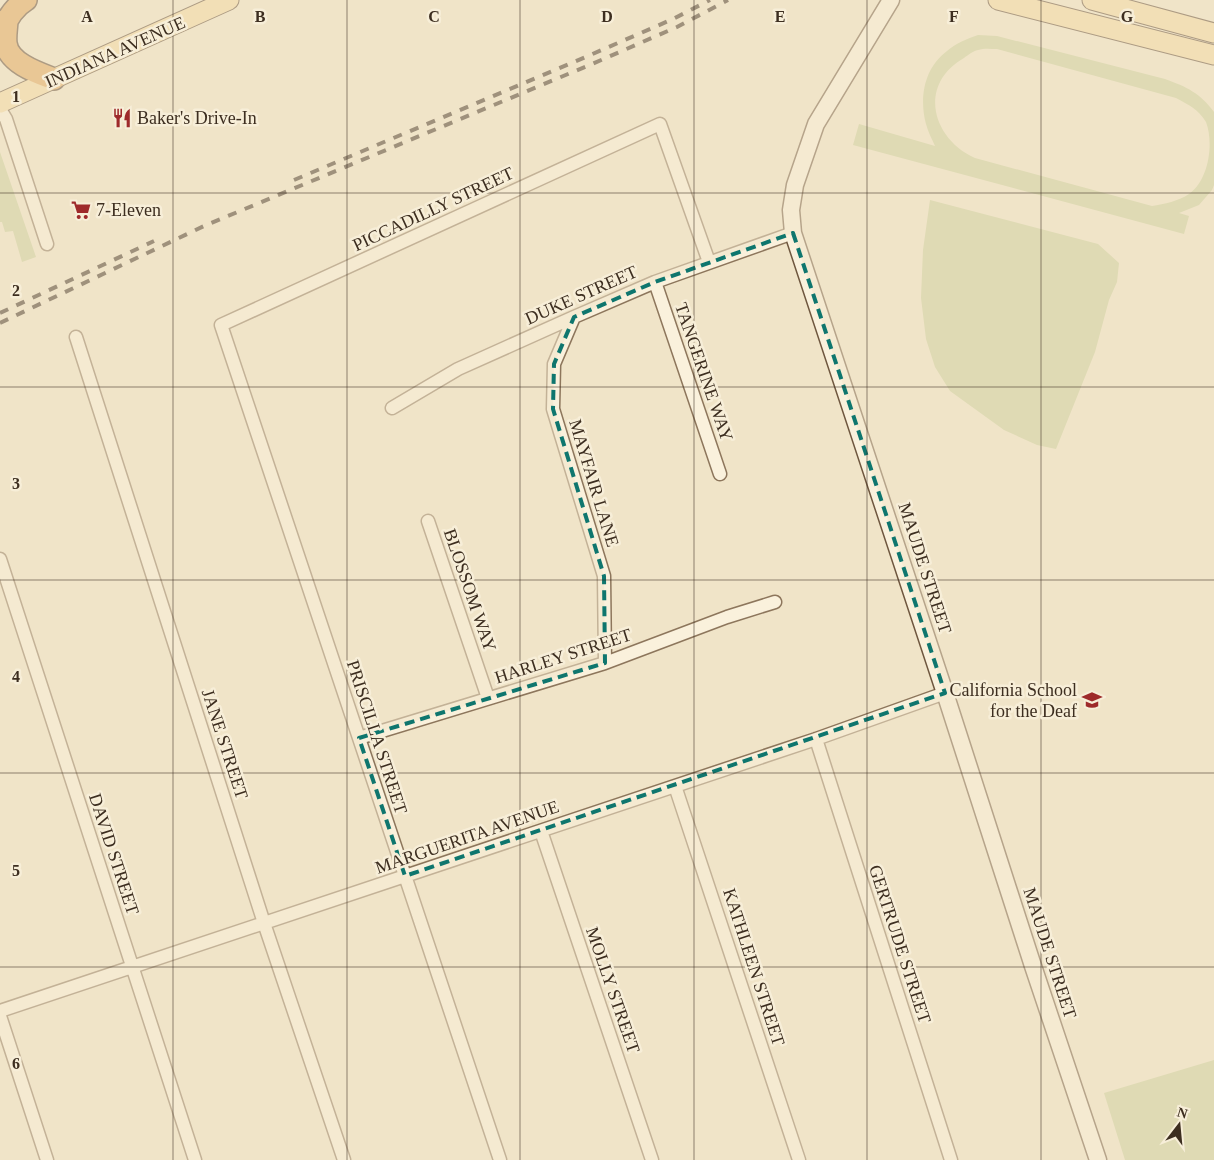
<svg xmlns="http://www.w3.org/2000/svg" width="1214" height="1160" viewBox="0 0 1214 1160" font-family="'Times New Roman',serif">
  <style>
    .green { fill: #c9cf9b; fill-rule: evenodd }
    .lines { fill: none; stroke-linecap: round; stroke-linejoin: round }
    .street-casing { stroke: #8d765c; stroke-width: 15 }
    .secondary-casing { stroke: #6f573f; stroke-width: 19 }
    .primary-casing { stroke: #5b4430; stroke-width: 21 }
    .highway-casing { stroke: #5b4430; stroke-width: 24 }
    .street { stroke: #faf1dc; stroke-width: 12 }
    .secondary { stroke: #faf1dc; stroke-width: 16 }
    .primary { stroke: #f3d9a0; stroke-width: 19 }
    .highway { stroke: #e0a458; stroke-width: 21 }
    .rail { stroke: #3d2e20; stroke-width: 4; stroke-dasharray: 9 9; stroke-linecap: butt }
    .marked { fill: none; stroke: #0f766e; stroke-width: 4; stroke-dasharray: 10 6; stroke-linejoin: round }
    .grid { fill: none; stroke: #3d2e20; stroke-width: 1; stroke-opacity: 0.55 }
    .labels { text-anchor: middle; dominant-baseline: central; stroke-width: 5; stroke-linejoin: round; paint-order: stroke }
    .street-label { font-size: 18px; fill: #3d2e20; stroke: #f7eed8 }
    .poi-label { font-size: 18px; fill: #3d2e20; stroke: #f7eed8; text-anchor: start }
    .grid-label { font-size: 16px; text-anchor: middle; font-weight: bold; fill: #3d2e20; stroke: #f7eed8; stroke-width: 5; stroke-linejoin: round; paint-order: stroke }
  </style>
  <rect width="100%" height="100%" fill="#f0e4c8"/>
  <!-- green -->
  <path class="green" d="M 978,35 L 997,36 L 1165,79 C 1187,87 1200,93 1214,112 L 1214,185 L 1212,190 L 1199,205 L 1179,213 L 1189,216 L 1184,234 L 853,145 L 859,124 L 935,146 C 932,139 928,132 926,124 C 919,98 924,68 947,51 C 956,43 967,39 978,35 ZM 997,49 L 1176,98 C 1189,105 1198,109 1206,122 C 1214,143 1209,180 1189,194 C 1179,201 1164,204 1152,206 L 975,158 C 931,138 918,84 964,58 C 968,55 973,51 978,50 C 984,48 991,49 997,49 Z
    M 0,152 L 36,257 L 22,262 L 13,231 L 5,232 L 2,222 L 0,222 Z
    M 930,200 L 1098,244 L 1119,263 L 1117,282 L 1109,300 L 1095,352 L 1056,449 L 1037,445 L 1004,430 L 950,391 L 935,367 L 926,339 L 921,298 L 923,250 Z
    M 1214,1060 L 1214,1160 L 1125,1160 L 1104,1093 Z"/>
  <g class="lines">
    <defs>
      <path id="street" d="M 0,109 L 6,119 L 47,244
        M 655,282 L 720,474
        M 574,317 L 554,364 L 553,409 L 604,576 L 605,663
        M 76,337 L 264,923 L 344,1160
        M 392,408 L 458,369 L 574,317 L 655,282 L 793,233
        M 428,521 L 488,698
        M 0,559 L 195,1160
        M 359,738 L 605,663 L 727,617 L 775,602
        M 816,739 L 951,1160
        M 675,786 L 799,1160
        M 541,831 L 652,1160
        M 0,1011 L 816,739 L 945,693
        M 0,1016 L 47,1160
        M 500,1160 L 221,325 L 660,124 L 709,262"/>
      <path id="secondary" d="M 891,0 L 816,124 L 795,185 L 791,210 L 793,233 L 945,693 L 1033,966 L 1098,1160"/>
      <path id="primary" d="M 998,0 L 1214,55
        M 1092,0 L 1214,33
        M 0,103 L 229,0"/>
      <path id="highway" d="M 7,19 C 7,27 5,35 6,43 C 8,63 38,73 54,79
        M 2,31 C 7,19 14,7 26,0"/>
    </defs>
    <!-- street casing -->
    <use href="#street" class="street-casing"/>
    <!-- secondary casing -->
    <use href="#secondary" class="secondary-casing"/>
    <!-- primary casing -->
    <use href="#primary" class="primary-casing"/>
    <!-- highway casing -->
    <use href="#highway" class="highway-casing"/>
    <!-- street -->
    <use href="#street" class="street"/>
    <!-- secondary -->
    <use href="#secondary" class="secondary"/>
    <!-- primary -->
    <use href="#primary" class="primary"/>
    <!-- highway -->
    <use href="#highway" class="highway"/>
    <!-- rail -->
    <path class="rail" d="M 294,180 L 588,56 L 673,19 L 710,0
      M 0,313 L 154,241
      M 0,323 L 204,226 L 592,64 L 677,27 L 728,0"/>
  </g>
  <!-- marked area -->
  <path d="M0 0H1214V1160H0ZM 793,233 L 945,693 L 405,876 L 359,738 L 605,663 L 604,576 L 553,409 L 554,364 L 574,317 L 655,282 Z" fill="#f0e4c8" fill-opacity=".55" fill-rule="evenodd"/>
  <path class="marked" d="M 793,233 L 945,693 L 405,876 L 359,738 L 605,663 L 604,576 L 553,409 L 554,364 L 574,317 L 655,282 Z"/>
  <!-- grid -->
  <path class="grid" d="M 173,0 L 173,1160M 347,0 L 347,1160M 520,0 L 520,1160M 694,0 L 694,1160M 867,0 L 867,1160M 1041,0 L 1041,1160M 0,193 L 1214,193M 0,387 L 1214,387M 0,580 L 1214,580M 0,773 L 1214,773M 0,967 L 1214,967"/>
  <!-- icons -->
  <defs>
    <symbol id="restaurant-bare" viewBox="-9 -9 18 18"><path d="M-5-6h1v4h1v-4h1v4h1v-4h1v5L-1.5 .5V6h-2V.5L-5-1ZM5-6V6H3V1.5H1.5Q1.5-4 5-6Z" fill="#9e2a2b" stroke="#f7eed8" stroke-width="2.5" paint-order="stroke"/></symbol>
    <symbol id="supermarket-bare" viewBox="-9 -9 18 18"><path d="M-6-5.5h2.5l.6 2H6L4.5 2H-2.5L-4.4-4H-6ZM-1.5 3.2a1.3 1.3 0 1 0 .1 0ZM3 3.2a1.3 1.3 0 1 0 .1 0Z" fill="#9e2a2b" stroke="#f7eed8" stroke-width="2.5" paint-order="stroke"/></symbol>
    <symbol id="school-bare" viewBox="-9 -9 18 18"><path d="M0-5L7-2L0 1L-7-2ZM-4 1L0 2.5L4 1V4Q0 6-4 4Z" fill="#9e2a2b" stroke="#f7eed8" stroke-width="2.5" paint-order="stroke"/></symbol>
  </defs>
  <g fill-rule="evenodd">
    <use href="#restaurant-bare" x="108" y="104" width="28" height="28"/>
    <use href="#supermarket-bare" x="67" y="196" width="28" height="28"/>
    <use href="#school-bare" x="1078" y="686" width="28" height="28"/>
  </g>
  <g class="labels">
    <!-- street labels -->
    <g class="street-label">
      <text transform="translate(115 52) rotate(-24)">INDIANA AVENUE</text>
      <text transform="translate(433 209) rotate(-25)">PICCADILLY STREET</text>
      <text transform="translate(581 295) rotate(-24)">DUKE STREET</text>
      <text transform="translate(704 372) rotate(71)">TANGERINE WAY</text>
      <text transform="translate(594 483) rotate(73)">MAYFAIR LANE</text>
      <text transform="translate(925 568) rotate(72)">MAUDE STREET</text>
      <text transform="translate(470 590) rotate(71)">BLOSSOM WAY</text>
      <text transform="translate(563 656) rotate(-18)">HARLEY STREET</text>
      <text transform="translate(377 737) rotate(72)">PRISCILLA STREET</text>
      <text transform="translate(225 744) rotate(72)">JANE STREET</text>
      <text transform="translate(467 837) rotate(-19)">MARGUERITA AVENUE</text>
      <text transform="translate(114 854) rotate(72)">DAVID STREET</text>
      <text transform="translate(900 944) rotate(72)">GERTRUDE STREET</text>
      <text transform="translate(1050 953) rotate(72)">MAUDE STREET</text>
      <text transform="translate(754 967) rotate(72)">KATHLEEN STREET</text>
      <text transform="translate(613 990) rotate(71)">MOLLY STREET</text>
    </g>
    <!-- poi labels -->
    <g class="poi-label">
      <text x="137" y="118">Baker's Drive-In</text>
      <text x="96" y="210">7-Eleven</text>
      <text x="1077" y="690" text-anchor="end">California School<tspan x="1077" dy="21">for the Deaf</tspan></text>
    </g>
  </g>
  <g class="grid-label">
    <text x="87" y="22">A</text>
    <text x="260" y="22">B</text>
    <text x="434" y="22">C</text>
    <text x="607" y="22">D</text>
    <text x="780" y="22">E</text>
    <text x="954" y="22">F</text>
    <text x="1127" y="22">G</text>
    <text x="16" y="102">1</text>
    <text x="16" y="296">2</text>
    <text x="16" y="489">3</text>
    <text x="16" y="682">4</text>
    <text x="16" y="876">5</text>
    <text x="16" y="1069">6</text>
  </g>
  <!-- north arrow -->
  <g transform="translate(1179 1125) rotate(16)" stroke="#f7eed8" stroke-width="4" paint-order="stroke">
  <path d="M0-4L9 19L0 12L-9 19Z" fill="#3d2e20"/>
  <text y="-8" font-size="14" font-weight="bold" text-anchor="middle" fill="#3d2e20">N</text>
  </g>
</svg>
